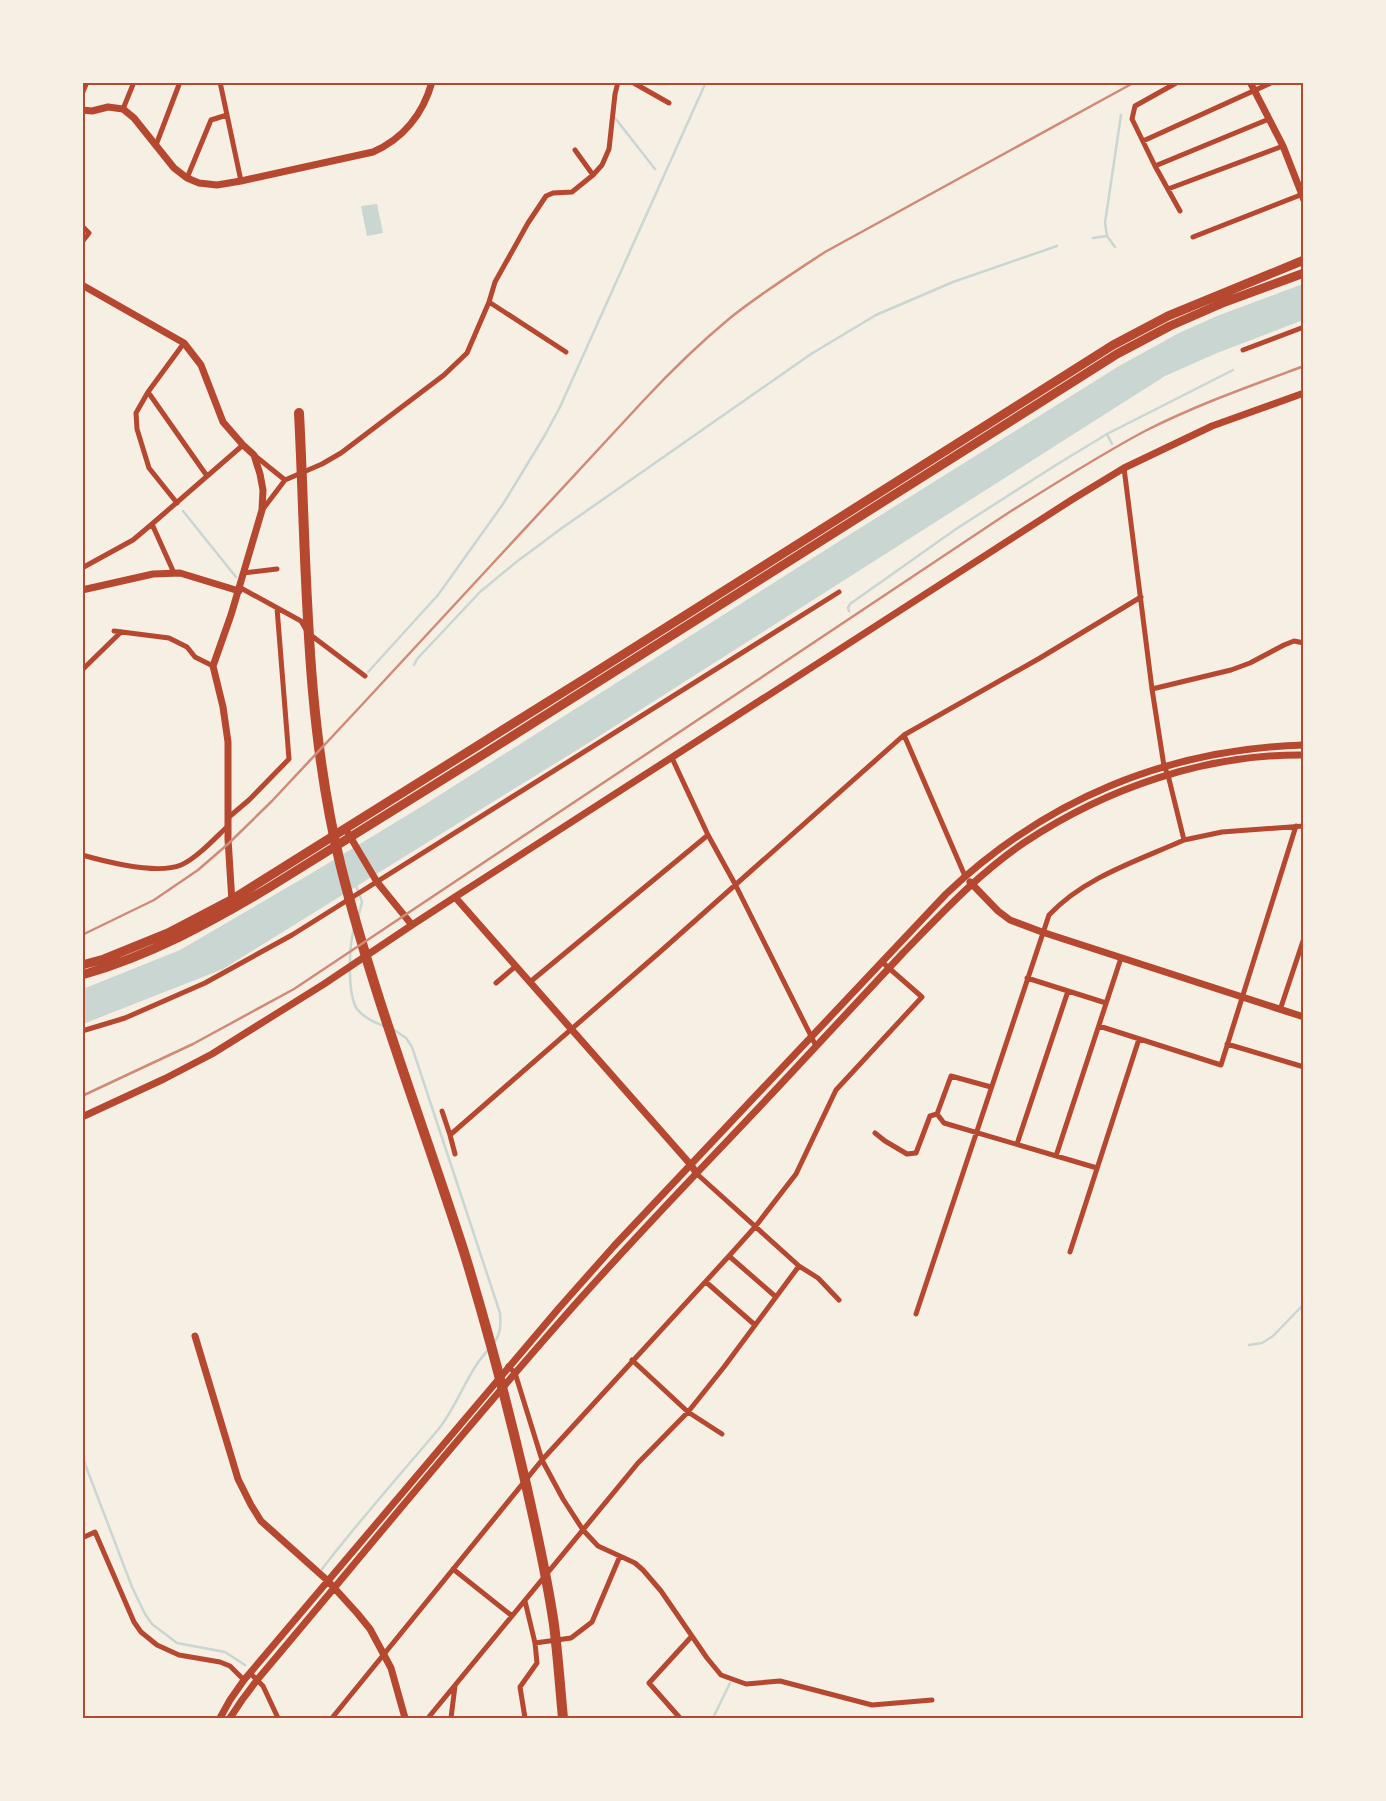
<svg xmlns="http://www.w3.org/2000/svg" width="1386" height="1801" viewBox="0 0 1386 1801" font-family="'Noto Sans',sans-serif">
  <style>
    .water { fill: #c9d6d2 }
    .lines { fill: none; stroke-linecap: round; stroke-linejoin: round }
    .stream { stroke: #c9d6d2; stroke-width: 2.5 }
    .minor { stroke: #b5482f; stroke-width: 5 }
    .tertiary { stroke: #b5482f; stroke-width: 7 }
    .trunk { stroke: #b5482f; stroke-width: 9 }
    .motorway { stroke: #b5482f; stroke-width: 10 }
    .rail { stroke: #cf8b77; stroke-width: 2.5 }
    .neatline { fill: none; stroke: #b5482f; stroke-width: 2 }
  </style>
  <rect width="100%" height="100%" fill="#f6efe4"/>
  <!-- water -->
  <path class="water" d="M 377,204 L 383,233 L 367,236 L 361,206 Z
    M 1303,284 L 1303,320 L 1217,353 L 1165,376 L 593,740 L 223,969 L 83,1024 L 83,989 L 180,950 L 312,873 L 424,805 L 849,535 L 1119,366 L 1179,333 L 1217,316 Z"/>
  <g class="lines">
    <!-- stream -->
    <path class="stream" d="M 615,118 L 655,169
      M 1093,238 L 1107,236
      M 1115,247 L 1107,236 L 1105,223 L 1121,115
      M 1107,434 L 1112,444
      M 183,511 L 236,577
      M 849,611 L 848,608 L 850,604 L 956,529 L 1056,465 L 1107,434 L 1233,370
      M 414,665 L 417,659 L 480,592 L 515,563 L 562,528 L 811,354 L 876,315 L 953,282 L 1057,246
      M 368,672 L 438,595 L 503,504 L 545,435 L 560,407 L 706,82
      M 355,883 L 362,902 L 358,918
      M 354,928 C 349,946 347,994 357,1009 C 364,1018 374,1022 384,1026
      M 393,1029 L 406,1038 L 412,1047 L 500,1313 C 501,1325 501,1334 493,1344
      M 1249,1345 L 1262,1343 L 1273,1336 L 1304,1304
      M 82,1456 L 132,1587 L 145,1614 L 152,1624 L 177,1643 L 225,1652 L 245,1665
      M 322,1569 C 358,1522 398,1477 437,1431 C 458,1406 467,1371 490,1348
      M 713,1718 L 730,1683"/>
    <!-- minor -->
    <path class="minor" d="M 632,82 L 669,103
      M 1178,82 L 1135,106 L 1132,119 L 1155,166 L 1180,211
      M 82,94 L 87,82
      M 123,109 L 134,82
      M 227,115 L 241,181
      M 1143,141 L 1273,82
      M 156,145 L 180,82
      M 575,150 L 593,175
      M 1155,166 L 1269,119
      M 187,178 L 211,120 L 227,115 L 220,82
      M 1168,189 L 1283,146
      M 82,226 L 89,233 L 82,242
      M 1193,237 L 1303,194
      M 489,302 L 566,352
      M 1243,350 L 1304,327
      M 148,392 L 207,476
      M 254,455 L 285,480 L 322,464 L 341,453 L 444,375 L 467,353 L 489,302 L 495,282 L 528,223 L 546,196 L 553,193 L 572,192 L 593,175 L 602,165 L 609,149 L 615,94 L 618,82
      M 1124,468 L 1152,689 L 1164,766 L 1168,775 L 1184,840 L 1222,832 L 1304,826
      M 177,503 L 149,468 L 137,429 L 136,413 L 148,392 L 184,343
      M 263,509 L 285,480
      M 82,568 L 133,540 L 152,524
      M 174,573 L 152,524 L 243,445
      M 243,573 L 277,569
      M 239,587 L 301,621 L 308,633 L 365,676
      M 114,631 L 169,638 L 187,647 L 195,657 L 213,666
      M 82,670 L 121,632
      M 1152,689 L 1231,670 L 1250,663 L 1284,645 L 1294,641 L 1304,643
      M 904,735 L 965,876
      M 672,758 L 708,835 L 735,884 L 816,1046
      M 229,817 L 249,800 L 289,759 L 277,608
      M 82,855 C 107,862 157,875 181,865 C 197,858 215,838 228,826
      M 1027,978 L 1106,1003
      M 530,982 L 708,835
      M 496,983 L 516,966
      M 1280,1010 L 1304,938
      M 1099,1026 L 1221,1065 L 1296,826
      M 82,1031 L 125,1018 L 205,983 L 292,935 L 839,592
      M 1227,1044 L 1304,1067
      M 991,1087 L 951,1076 L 937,1114 L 944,1123 L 1097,1168
      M 442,1111 L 450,1135 L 661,951 L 904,735 L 1040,658 L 1141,597
      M 875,1133 L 885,1141 L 907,1154 L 916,1153 L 930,1116 L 937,1114
      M 450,1135 L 455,1154
      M 1017,1144 L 1068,991
      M 1056,1156 L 1121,958
      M 697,1174 L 799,1266 L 818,1278 L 839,1300
      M 1070,1252 L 1139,1039
      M 729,1256 L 776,1297
      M 706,1282 L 755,1325
      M 916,1314 L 1049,915 C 1085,877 1137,861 1184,840
      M 632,1360 L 688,1412 L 722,1434
      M 508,1366 L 515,1373 L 542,1460 L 563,1499 L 583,1530 L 598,1546 L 635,1563 L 643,1570 L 661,1591 L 707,1658 L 721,1675 L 746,1684 L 780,1681 L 872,1705 L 932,1700
      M 82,1538 L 95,1532 L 134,1622 L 141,1632 L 157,1645 L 179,1655 L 220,1662 L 230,1666 L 244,1680
      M 453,1569 L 512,1616
      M 535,1643 L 571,1638 L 592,1622 L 620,1556
      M 250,1673 L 263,1686 L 278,1718
      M 332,1718 L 542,1460 L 729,1256 L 755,1227 L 796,1174 L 836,1090 L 922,997 L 882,962
      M 428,1718 L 638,1463 L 688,1412 L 724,1367 L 799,1266
      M 451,1718 L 455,1686
      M 525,1718 L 520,1687 L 537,1663 L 535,1643 L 525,1601
      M 680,1718 L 649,1683 L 692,1636"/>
    <!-- tertiary -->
    <path class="tertiary" d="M 1250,82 L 1283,146 L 1304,200
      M 82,110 L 92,111 L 108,107 L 123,109 L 134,118 L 174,168 L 187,178 L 199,183 L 217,185 L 241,181 L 373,152 C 403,139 423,114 432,82
      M 82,285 L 184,343 L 201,365 L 223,422 L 243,445 L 254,455 L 260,474 L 263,490 L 262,510 L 231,615 L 213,666 L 223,707 L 228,742 L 228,839 L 232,902
      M 82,590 L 153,574 L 180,573 L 239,591
      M 345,828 L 377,882 L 412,925 L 455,897 L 691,1165 L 697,1174
      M 970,882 L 998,911 L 1010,920 L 1042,932 L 1304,1017
      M 455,897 L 1073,499 L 1124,468 L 1212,426 L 1304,393
      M 82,1117 L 164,1079 L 212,1054 L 324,984 L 412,925
      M 195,1336 L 238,1479 L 251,1505 L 261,1521 L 328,1581 L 357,1613 L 370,1629 L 391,1668 L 405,1718
      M 220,1718 L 230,1700 L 244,1680 L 559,1308 L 614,1246 L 946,894 C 1045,800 1166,749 1304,745
      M 230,1718 L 242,1700 L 257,1680 C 359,1559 459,1436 564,1317 C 634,1237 708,1162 780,1085 C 821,1041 862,997 903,953 C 942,913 979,873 1025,842 C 1107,788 1205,754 1304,755"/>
    <!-- trunk -->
    <path class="trunk" d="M 82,965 L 104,959 L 168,933 L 231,900 L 589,676 L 1113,345 L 1168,316 L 1304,260
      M 82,975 C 149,956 210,923 270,887 L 484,754 L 1117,354 L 1170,326 L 1225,302 L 1304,273"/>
    <!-- motorway -->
    <path class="motorway" d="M 299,413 C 307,565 304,718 341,867 C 374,998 423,1124 464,1252 C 487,1327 507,1403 525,1480 C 536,1528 547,1576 554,1625 C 558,1656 560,1687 563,1718"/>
    <!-- rail -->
    <path class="rail" d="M 82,935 L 154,900 L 198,870 L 228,844 L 272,801 L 358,709 L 644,400 C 671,371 700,343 730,318 C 760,294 793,273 825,252 L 1135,82
      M 82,1096 L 193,1044 L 294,989 L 1008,513 C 1053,485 1098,456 1145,431 C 1196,405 1250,386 1304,366"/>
  </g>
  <!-- border -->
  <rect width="1386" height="1801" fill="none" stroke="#f6efe4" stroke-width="168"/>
  <rect x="84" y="84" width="1218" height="1633" class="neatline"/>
</svg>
